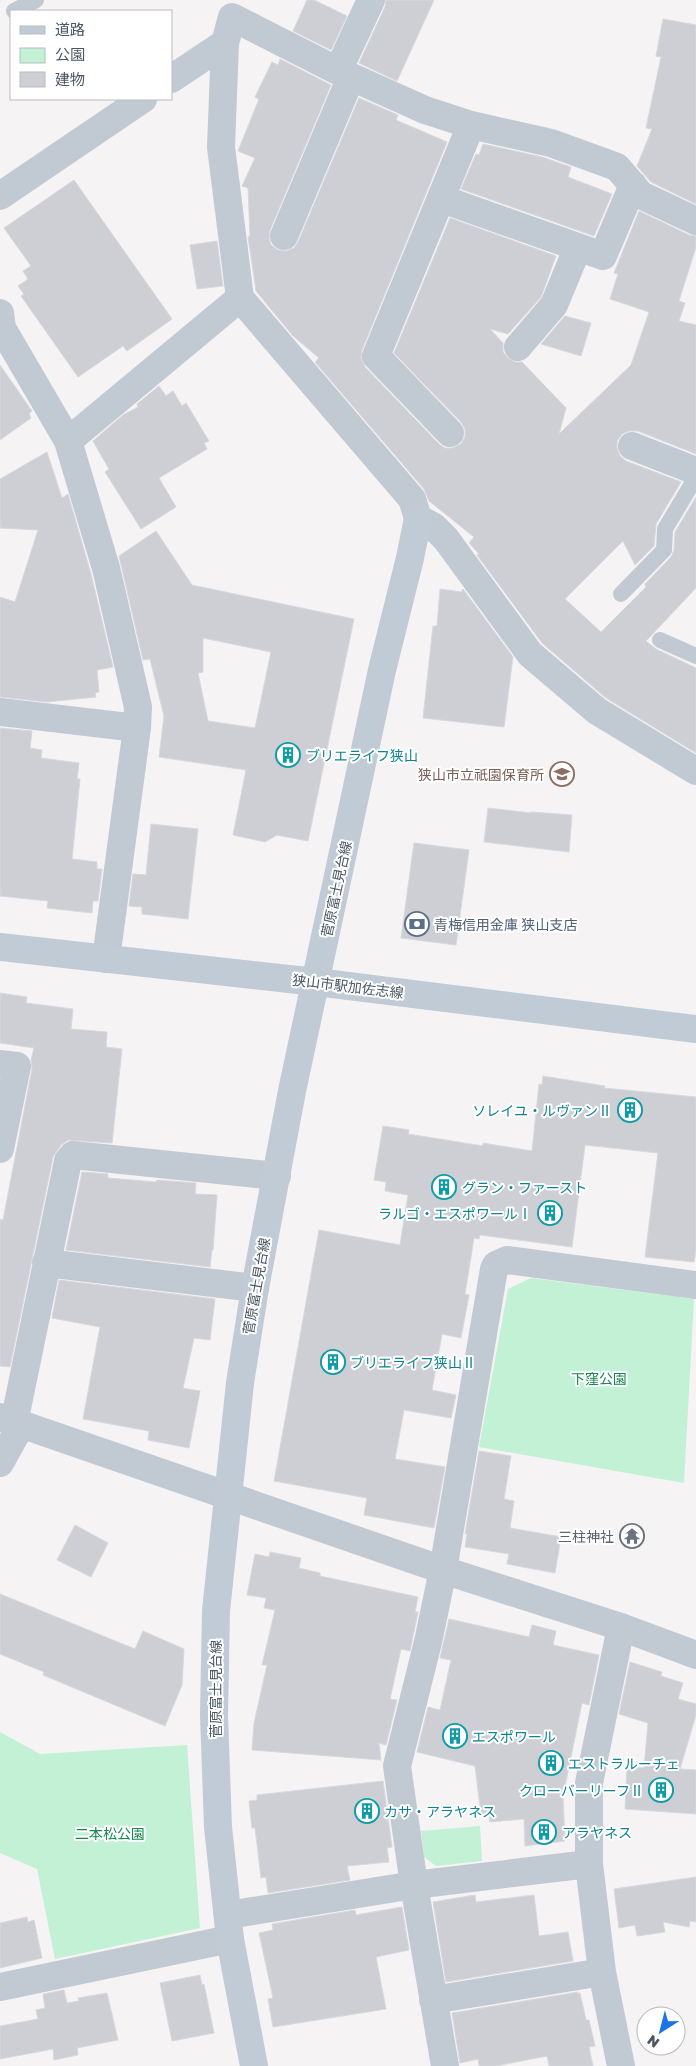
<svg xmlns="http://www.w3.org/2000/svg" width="696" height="2066" viewBox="0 0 696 2066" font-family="'Golos Text','Noto Sans JP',sans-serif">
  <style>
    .green { fill: #c3f1d5 }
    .building { fill: #cdcfd5; stroke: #d7d9de; fill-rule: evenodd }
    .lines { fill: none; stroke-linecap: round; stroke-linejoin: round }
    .lane { stroke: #c1cad2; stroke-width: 16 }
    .street { stroke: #c1cad2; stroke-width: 28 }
    .secondary { stroke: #c1cbd6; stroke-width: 28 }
    .labels { text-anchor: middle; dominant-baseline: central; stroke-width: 4; stroke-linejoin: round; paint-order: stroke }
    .culture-label { font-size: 14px; fill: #0d838f; stroke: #fff; text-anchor: start }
    .education-label { font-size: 14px; fill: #785e54; stroke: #fff; text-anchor: end }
    .street-label { font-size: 14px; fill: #4a5661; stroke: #fff }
    .service-label { font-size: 14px; fill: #4e5e75; stroke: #fff; text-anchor: start }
    .park-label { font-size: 14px; fill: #17864f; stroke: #fff }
    .worship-label { font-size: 14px; fill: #5b616d; stroke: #fff; text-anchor: end }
  </style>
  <rect width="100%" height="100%" fill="#f5f3f3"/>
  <!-- green -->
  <path class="green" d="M 531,1278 L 694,1299 L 684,1483 L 479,1447 L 508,1289 Z
    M 0,1732 L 40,1754 L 187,1745 L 200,1928 L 55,1959 L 37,1869 L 0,1853 Z
    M 480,1826 L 482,1861 L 436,1866 L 424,1857 L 421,1831 Z"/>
  <!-- building -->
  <path class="building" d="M 307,0 L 314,0 L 347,16 L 331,50 L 293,31 Z
    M 386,0 L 434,0 L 397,81 L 359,63 L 385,7 Z
    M 663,19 L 696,25 L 696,204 L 651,182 L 637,166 L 652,129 L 646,128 L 661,57 L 656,56 Z
    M 280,59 L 331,85 L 270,230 L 269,238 L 271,245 L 278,250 L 286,251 L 294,248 L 298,242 L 359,98 L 398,115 L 396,120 L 447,142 L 362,350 L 361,358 L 365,367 L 439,444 L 445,448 L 453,448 L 461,444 L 465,437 L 465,429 L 461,422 L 394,353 L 450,218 L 556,256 L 541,297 L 508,334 L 490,329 L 503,343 L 503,352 L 508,358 L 515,362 L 522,362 L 566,408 L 559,434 L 631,365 L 649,312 L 610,299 L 618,274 L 614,273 L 639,211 L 689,235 L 696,236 L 696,247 L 679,301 L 685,303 L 679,321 L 696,325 L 696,454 L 638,431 L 629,431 L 622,434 L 617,441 L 617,448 L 620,456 L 626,461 L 681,482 L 656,524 L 654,546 L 635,565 L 623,541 L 565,599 L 601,632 L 646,587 L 645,584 L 671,557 L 674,550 L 675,532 L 696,497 L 696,588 L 646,641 L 656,649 L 696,668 L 696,753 L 606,698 L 542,643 L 477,555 L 479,554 L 469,543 L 474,537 L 429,501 L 424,489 L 315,362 L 319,358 L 293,336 L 256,291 L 248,237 L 250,236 L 248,188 L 242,186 L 255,158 L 238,151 L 259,99 L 255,97 L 272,62 L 278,65 Z
    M 483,144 L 542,157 L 571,167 L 568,177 L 612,194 L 594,236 L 461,189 L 476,154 L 479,155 Z
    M 74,180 L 172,319 L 127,351 L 123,346 L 78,377 L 21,296 L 24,294 L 18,286 L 28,279 L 23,271 L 31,266 L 4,228 Z
    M 217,241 L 223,286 L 197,289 L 190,245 Z
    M 565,316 L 591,323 L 581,356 L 541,344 Z
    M 0,365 L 32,411 L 29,414 L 31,418 L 0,440 Z
    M 159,386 L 166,396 L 173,391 L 182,406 L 186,403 L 209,441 L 204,443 L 207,449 L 159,478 L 176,507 L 141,529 L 105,472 L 109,469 L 93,441 L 123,415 L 138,407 L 137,404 Z
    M 47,452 L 62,498 L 68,494 L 91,574 L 113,667 L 97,670 L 99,692 L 95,693 L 96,697 L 47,702 L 0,697 L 0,597 L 15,602 L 38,530 L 0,528 L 0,479 Z
    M 156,531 L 192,585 L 354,619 L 308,841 L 277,835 L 265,842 L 233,835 L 246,770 L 159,757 L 164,716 L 150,659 L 143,660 L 119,556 ZM 203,638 L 271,652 L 255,728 L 208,721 L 198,673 L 203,672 Z
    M 440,589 L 461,592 L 463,589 L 513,657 L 504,727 L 423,718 L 433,626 L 437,626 Z
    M 0,728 L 32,731 L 30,748 L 42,750 L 41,758 L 79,763 L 77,779 L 80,779 L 72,859 L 97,862 L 97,869 L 102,869 L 98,901 L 93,901 L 92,913 L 47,908 L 48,901 L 0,896 Z
    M 488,808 L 531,813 L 531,812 L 572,815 L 569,852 L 484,842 Z
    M 151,824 L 198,829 L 188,919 L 142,914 L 142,907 L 129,906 L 133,874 L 146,875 Z
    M 414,843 L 469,850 L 456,945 L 401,938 Z
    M 0,993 L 27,997 L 26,1003 L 73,1009 L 71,1029 L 107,1032 L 106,1047 L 122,1049 L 112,1143 L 68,1140 L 61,1145 L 53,1157 L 10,1367 L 0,1366 L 0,1219 L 3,1220 L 32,1069 L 31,1060 L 34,1048 L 0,1043 Z
    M 543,1076 L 605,1086 L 604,1088 L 696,1097 L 696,1250 L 694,1262 L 645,1257 L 658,1153 L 585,1145 L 572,1247 L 480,1235 L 479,1239 L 474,1238 L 465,1294 L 469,1295 L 461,1338 L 442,1334 L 432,1390 L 456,1395 L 451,1418 L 404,1410 L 395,1459 L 445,1467 L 434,1528 L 364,1515 L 367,1498 L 274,1481 L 319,1230 L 400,1245 L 408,1195 L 385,1191 L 386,1182 L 374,1180 L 383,1126 L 409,1130 L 408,1134 L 483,1146 L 483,1143 L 532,1151 L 539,1084 L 542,1085 Z
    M 82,1172 L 108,1174 L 108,1178 L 156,1182 L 157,1180 L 196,1183 L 195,1194 L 217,1195 L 213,1250 L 212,1250 L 210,1267 L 66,1250 Z
    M 59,1280 L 215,1299 L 210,1340 L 194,1338 L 183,1388 L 200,1391 L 189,1448 L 148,1440 L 149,1431 L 83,1419 L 100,1327 L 52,1318 Z
    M 479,1451 L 511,1456 L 504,1499 L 514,1501 L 510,1528 L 561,1537 L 555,1573 L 507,1564 L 509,1554 L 465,1547 L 467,1534 L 465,1534 Z
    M 75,1525 L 108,1543 L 91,1577 L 57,1560 Z
    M 270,1552 L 301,1558 L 299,1568 L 320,1573 L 320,1576 L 418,1597 L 415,1612 L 418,1612 L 410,1651 L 401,1649 L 390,1699 L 397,1700 L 386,1745 L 379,1743 L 381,1760 L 252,1750 L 254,1723 L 267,1665 L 262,1665 L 275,1610 L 264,1608 L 266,1598 L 247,1595 L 255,1554 L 269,1557 Z
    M 0,1594 L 135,1649 L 143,1631 L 184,1649 L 182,1685 L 165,1726 L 43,1675 L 44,1672 L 0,1654 Z
    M 449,1619 L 529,1637 L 532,1625 L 556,1631 L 553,1645 L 599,1655 L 589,1705 L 582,1703 L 563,1796 L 565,1841 L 525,1846 L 524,1819 L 490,1822 L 489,1814 L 481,1815 L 475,1766 L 417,1752 L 428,1707 L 440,1710 L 451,1660 L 440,1658 Z
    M 630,1662 L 662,1672 L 661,1676 L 683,1683 L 678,1699 L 696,1704 L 696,1715 L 680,1769 L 696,1770 L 696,1814 L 625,1809 L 627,1766 L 644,1768 L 648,1723 L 619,1714 Z
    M 383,1781 L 392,1847 L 387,1848 L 389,1862 L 347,1866 L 350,1880 L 268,1893 L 266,1877 L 261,1878 L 255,1828 L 252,1828 L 249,1801 L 257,1800 L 257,1795 Z
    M 696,1877 L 696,1922 L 690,1921 L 689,1927 L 663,1922 L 665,1932 L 637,1936 L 635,1925 L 619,1928 L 614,1889 Z
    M 475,1895 L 476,1902 L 534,1895 L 539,1936 L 568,1932 L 573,1961 L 446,1982 L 433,1902 Z
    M 402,1907 L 409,1950 L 376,1957 L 386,2009 L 273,2027 L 268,1999 L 273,1998 L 259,1933 L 273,1930 L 272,1924 L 355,1910 L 356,1915 Z
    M 27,1917 L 28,1922 L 34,1920 L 42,1958 L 0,1968 L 0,1923 Z
    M 200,1975 L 202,1985 L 204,1984 L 214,2033 L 172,2041 L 160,1983 Z
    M 64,1990 L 67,2003 L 79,2001 L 78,1998 L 107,1993 L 118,2040 L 77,2048 L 78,2055 L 54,2060 L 53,2049 L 0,2059 L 0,2026 L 38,2019 L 36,2010 L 45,2008 L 43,1994 Z
    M 578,1992 L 578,1994 L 580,1993 L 586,2020 L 589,2020 L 595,2046 L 589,2047 L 593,2066 L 549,2066 L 547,2056 L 496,2066 L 479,2066 L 478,2059 L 460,2063 L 452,2013 Z"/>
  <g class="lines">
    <!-- lane -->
    <path class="lane" d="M 14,11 L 36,0
      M 621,594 L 664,550 L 665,529 L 696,477
      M 660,640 L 696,656"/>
    <!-- street -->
    <path class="street" d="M 338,71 L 371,0
      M 171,79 L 225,43
      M 0,196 L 143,99
      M 442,199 L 603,256 L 633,185
      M 696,221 L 641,195 L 617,167 L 551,143 L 471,125 L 425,110 L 338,71 L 232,17 L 225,43 L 221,147 L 240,298 L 412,499 L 418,518 L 434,527 L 446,539 L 530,654 L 597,711 L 696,771
      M 284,236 L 351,77
      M 0,313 L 2,328 L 68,441 L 106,568 L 138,707 L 137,728 L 106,959
      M 518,347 L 554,305 L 578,247
      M 450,433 L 376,356 L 471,125
      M 68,441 L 240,298
      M 632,446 L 696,471
      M 0,712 L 137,728
      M 0,1064 L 17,1066 L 0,1149
      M 46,1263 L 255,1288
      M 0,1417 L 443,1570 L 621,1627 L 696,1655
      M 14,1423 L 68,1161 L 73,1155 L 277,1176
      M 0,1463 L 21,1425
      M 621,1627 L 589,1783 L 589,1864 L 602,1972 L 621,2066
      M 228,1915 L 414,1885 L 589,1864
      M 0,1987 L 230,1939
      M 433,2000 L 602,1972
      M 445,2066 L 414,1885 L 397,1766 L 428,1642 L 443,1570 L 494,1269 L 496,1265 L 507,1260 L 696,1285"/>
    <!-- secondary -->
    <path class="secondary" d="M 0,947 L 316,982 L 696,1029
      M 254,2066 L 230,1939 L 218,1827 L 214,1715 L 216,1611 L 240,1383 L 255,1288 L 292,1091 L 382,670 L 410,558 L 418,518"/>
  </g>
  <!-- icons -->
  <defs>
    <symbol id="building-ring" viewBox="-11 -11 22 22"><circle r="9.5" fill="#fff" stroke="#0f9aa8" stroke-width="1.5"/><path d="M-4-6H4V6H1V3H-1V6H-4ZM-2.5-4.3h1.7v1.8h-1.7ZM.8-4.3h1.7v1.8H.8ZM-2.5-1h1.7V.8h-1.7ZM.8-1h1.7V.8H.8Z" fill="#0f9aa8"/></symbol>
    <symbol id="school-ring" viewBox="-11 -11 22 22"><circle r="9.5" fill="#fff" stroke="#8d6e63" stroke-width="1.5"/><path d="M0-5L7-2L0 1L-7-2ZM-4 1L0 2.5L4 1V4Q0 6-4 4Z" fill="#8d6e63"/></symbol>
    <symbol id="bank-ring" viewBox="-11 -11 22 22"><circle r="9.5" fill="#fff" stroke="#5c6f8a" stroke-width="1.5"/><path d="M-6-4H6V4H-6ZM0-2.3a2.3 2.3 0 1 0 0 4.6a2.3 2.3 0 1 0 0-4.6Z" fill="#5c6f8a"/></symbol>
    <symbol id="temple-ring" viewBox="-11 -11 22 22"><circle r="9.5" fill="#fff" stroke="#6b7280" stroke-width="1.5"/><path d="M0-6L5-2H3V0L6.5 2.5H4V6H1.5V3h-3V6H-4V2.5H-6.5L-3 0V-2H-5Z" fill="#6b7280"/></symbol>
  </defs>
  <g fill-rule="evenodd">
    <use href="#building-ring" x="274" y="741" width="28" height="28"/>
    <use href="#school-ring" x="548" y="760" width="28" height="28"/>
    <use href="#bank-ring" x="403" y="910" width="28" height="28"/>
    <use href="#building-ring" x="616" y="1096" width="28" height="28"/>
    <use href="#building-ring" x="430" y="1173" width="28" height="28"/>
    <use href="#building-ring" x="536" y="1199" width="28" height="28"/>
    <use href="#building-ring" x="319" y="1348" width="28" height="28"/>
    <use href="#temple-ring" x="618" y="1522" width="28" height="28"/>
    <use href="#building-ring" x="441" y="1722" width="28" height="28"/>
    <use href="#building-ring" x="537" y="1749" width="28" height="28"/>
    <use href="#building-ring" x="647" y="1776" width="28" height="28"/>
    <use href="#building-ring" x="353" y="1797" width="28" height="28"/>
    <use href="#building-ring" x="530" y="1818" width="28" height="28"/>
  </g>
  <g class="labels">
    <!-- culture labels -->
    <g class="culture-label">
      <text x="306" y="755">ブリエライフ狭山</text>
      <text x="612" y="1110" text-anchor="end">ソレイユ・ルヴァンⅡ</text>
      <text x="462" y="1187">グラン・ファースト</text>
      <text x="532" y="1213" text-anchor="end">ラルゴ・エスポワールⅠ</text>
      <text x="350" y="1362">ブリエライフ狭山Ⅱ</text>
      <text x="472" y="1736">エスポワール</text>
      <text x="568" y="1763">エストラルーチェ</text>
      <text x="644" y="1790" text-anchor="end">クローバーリーフⅡ</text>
      <text x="384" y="1811">カサ・アラヤネス</text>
      <text x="562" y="1832">アラヤネス</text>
    </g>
    <!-- education labels -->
    <g class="education-label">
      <text x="544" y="774">狭山市立祇園保育所</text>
    </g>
    <!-- street labels -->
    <g class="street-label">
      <text transform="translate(336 889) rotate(-78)">菅原富士見台線</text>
      <text transform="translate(348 986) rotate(7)">狭山市駅加佐志線</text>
      <text transform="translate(256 1286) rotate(-80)">菅原富士見台線</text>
      <text transform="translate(215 1689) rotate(-90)">菅原富士見台線</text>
    </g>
    <!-- service labels -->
    <g class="service-label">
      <text x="434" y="924">青梅信用金庫 狭山支店</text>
    </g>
    <!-- park labels -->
    <g class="park-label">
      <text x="599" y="1378">下窪公園</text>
      <text x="110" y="1833">二本松公園</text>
    </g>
    <!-- worship labels -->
    <g class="worship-label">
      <text x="614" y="1536">三柱神社</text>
    </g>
  </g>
  <!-- legend -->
  <rect x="10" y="10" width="162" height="90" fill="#ffffff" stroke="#b7bbc0"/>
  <rect x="20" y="26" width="25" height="8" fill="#c1cbd6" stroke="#b7bbc0"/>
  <text x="55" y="35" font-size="15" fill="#4a5661">道路</text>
  <rect x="20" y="48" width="25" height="15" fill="#c3f1d5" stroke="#b7bbc0"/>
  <text x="55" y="60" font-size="15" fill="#4a5661">公園</text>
  <rect x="20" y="72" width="25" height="15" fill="#cdcfd5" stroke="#b7bbc0"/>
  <text x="55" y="85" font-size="15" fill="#4a5661">建物</text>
  <!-- north arrow -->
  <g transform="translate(661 2031) rotate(216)"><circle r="24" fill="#ffffff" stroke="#b7bbc0"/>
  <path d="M0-4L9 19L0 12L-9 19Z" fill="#1a73e8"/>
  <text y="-8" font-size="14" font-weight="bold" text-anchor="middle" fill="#4a5661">N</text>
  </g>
</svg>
